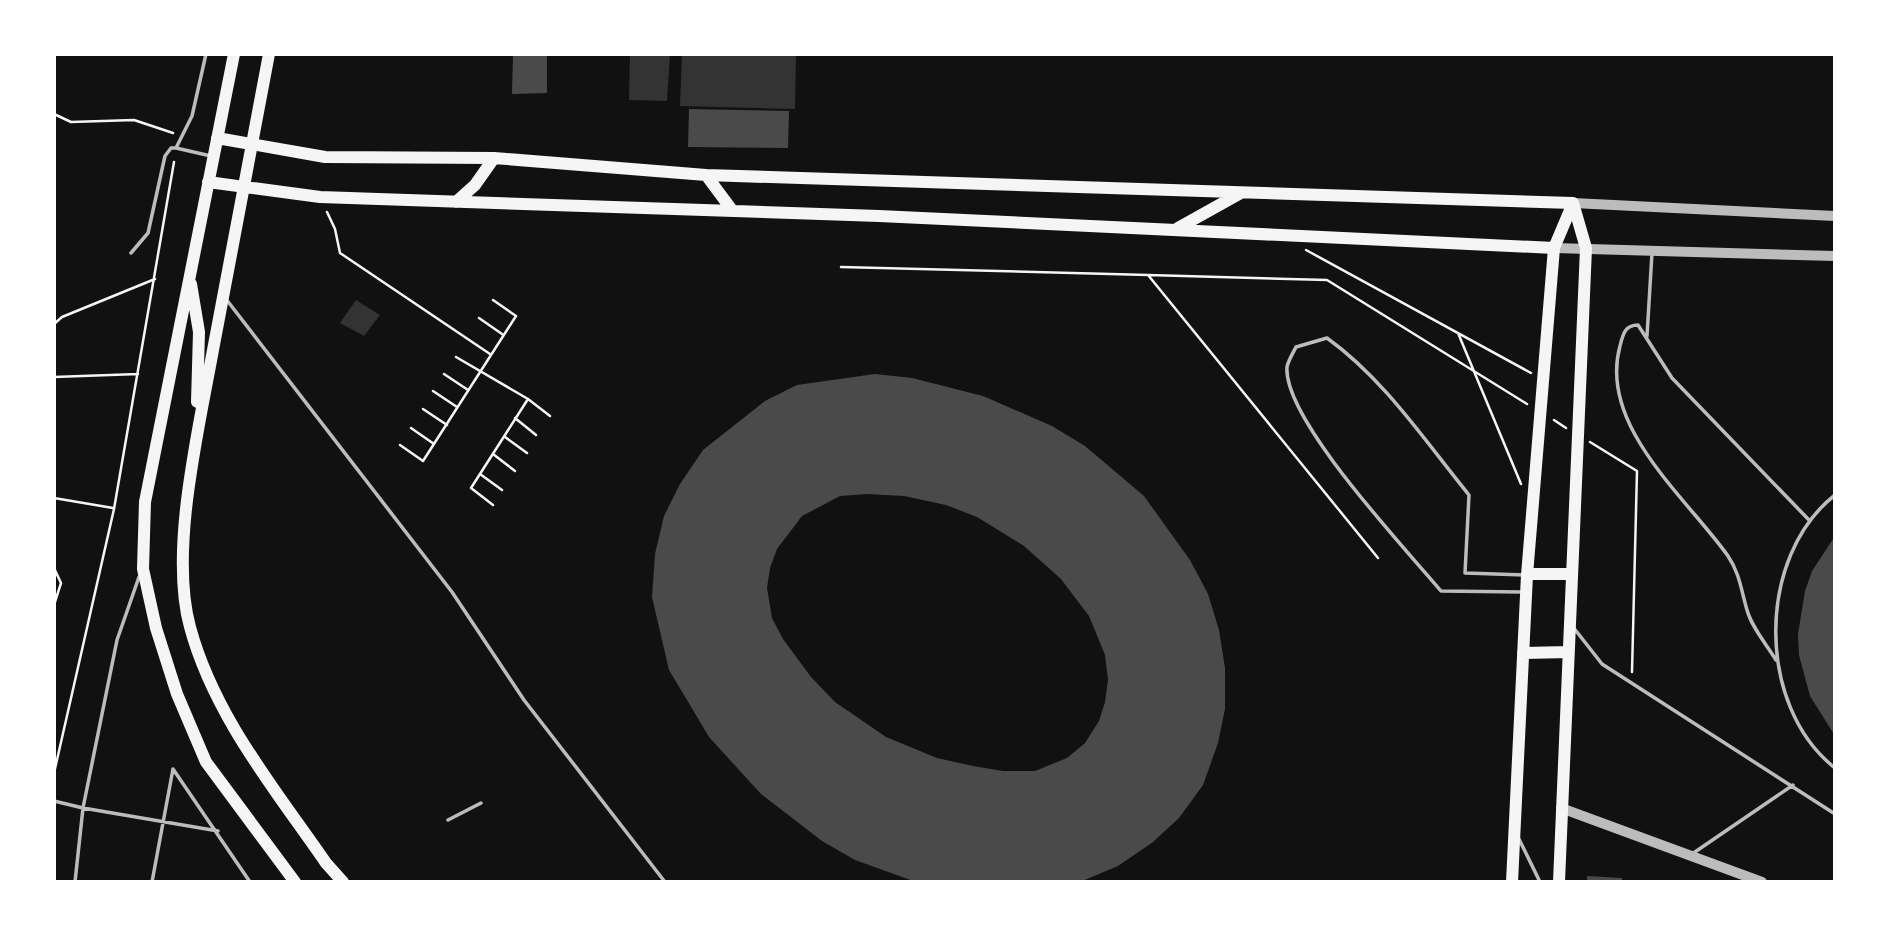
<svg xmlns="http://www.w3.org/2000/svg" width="1889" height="936" viewBox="0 0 1889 936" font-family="Inter,sans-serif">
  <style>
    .water { fill: #333 }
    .building { fill: #4a4a4a; fill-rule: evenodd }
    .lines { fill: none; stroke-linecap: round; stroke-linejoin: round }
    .path { stroke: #f5f5f5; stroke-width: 2.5 }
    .service { stroke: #bcbcbc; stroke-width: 3.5 }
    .tertiary { stroke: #bcbcbc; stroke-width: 10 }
    .primary { stroke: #f5f5f5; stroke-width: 12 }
  </style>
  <rect width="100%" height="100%" fill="#111"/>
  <!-- water -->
  <path class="water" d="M 630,54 L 670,54 L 667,101 L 629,100 Z
    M 682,54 L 796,54 L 795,109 L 680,106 Z
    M 356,300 L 380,315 L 364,336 L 340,323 Z"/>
  <!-- building -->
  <path class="building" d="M 513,54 L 547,54 L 547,93 L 512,94 Z
    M 689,109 L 789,111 L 788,148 L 688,147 Z
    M 875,374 L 912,378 L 983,396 L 1052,426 L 1085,446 L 1144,496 L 1190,560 L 1208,594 L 1219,630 L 1225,668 L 1225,709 L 1218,743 L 1203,785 L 1179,818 L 1153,842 L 1118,866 L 1080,882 L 916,882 L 855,860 L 822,841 L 761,794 L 709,737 L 669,670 L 652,597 L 655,554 L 664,516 L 680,484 L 703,450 L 765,401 L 797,385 ZM 867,494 L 904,496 L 946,505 L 977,517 L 1024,546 L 1061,579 L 1089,616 L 1105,655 L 1108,680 L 1105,702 L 1099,721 L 1085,743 L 1067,758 L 1035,771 L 1003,771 L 973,766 L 937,758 L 886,737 L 835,702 L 811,677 L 783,639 L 772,618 L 767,588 L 770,568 L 777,549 L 802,516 L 840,496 Z
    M 1835,536 L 1835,736 L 1810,696 L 1799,655 L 1798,634 L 1805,591 L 1812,571 Z
    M 1587,876 L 1622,878 L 1622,882 L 1587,882 Z"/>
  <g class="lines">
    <!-- path -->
    <path class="path" d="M 54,114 L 71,122 L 134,120 L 173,133
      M 327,212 L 335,229 L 340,253 L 490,354
      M 1306,250 L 1531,373
      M 841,267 L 1148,275 L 1378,558
      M 1148,275 L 1327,280 L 1527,404
      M 479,318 L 502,334
      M 54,324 L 62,317 L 155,279
      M 1458,333 L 1521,484
      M 456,357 L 528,399 L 471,488 L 493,505
      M 444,374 L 468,390
      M 54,377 L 138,374
      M 433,391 L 457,407
      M 528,399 L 550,416
      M 423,409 L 447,425
      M 515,418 L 536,435
      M 1554,420 L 1566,428
      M 411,428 L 434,444
      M 505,437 L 527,453
      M 1590,442 L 1637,471 L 1632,672
      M 400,445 L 423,461 L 516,316 L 493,300
      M 493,454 L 515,471
      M 480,474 L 502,490
      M 54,498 L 113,508
      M 54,568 L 61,583 L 54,605
      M 54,773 L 114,509 L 174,162"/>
    <!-- service -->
    <path class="service" d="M 176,148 L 211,156
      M 131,253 L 148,233 L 165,156 L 171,148 L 176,148 L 192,116 L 206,54
      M 226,299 L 452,592 L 524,700 L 665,882
      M 1647,336 L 1652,253
      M 1835,495 C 1756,557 1756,706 1835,768
      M 1522,592 L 1441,591 C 1405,548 1283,419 1287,367 C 1288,361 1293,353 1296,347 L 1327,338 C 1384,379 1425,441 1469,495 L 1465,573 L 1525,575
      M 1573,627 L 1602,664 L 1835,814
      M 1776,660 C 1767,645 1752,628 1747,610 C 1741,590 1740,574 1728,556 C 1687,498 1598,426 1620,346 C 1623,334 1625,325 1638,325 L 1672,378 L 1809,520
      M 173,769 L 250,882
      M 54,801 L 83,808 L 218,831
      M 448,820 L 481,803
      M 1518,837 L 1540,882
      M 1692,854 L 1793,785
      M 75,882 L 83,808 L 117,640 L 139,577
      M 152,882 L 173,769"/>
    <!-- tertiary -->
    <path class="tertiary" d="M 1573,203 L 1835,216
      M 1554,248 L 1835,256
      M 1561,808 L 1762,882"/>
    <!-- primary -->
    <path class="primary" d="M 234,54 L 145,502 L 143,569 L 156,628 L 177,694 L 206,762 L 295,882
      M 269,54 C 250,153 232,251 213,350 C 199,428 169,551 190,627 C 214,716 275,789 326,863 L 343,882
      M 217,138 L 325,157 L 494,158 L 706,175 L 1573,203
      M 706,175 L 732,210
      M 208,182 L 320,197 L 879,216 L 1554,248
      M 456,202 L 475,185 L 494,158
      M 1178,228 L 1239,194
      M 191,284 L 199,332 L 197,402
      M 1527,574 L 1571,574
      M 1523,653 L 1568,652
      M 1512,882 L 1527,575 L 1554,248 L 1573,203
      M 1559,882 L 1586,248 L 1573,203"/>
  </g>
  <!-- border -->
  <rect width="1889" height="936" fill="none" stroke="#ffffff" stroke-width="112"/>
</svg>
